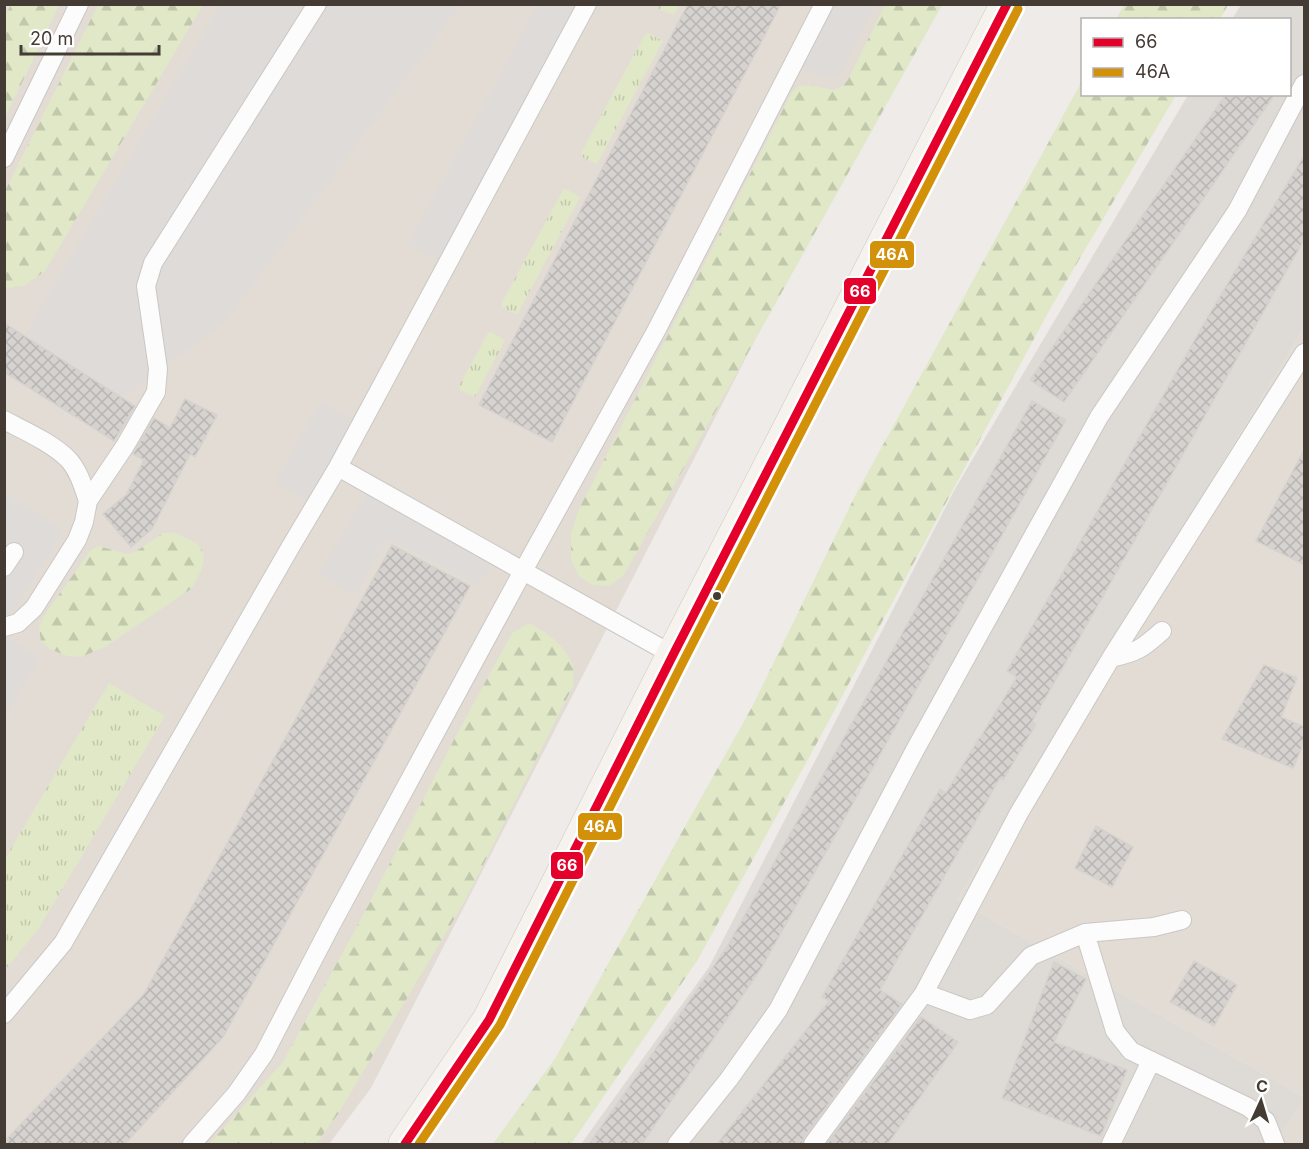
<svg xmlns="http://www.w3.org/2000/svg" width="1309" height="1149" viewBox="0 0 1309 1149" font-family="Inter,sans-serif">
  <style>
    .residential { fill: #e3dcd5 }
    .industrial { fill: #dedad6 }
    .grass { fill: url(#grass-tufts) }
    .forest { fill: url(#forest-firs) }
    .parking { fill: #dedbd8 }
    .building { fill: url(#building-cross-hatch); stroke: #d6d2ce; stroke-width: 1.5 }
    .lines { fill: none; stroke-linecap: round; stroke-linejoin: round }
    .lane-casing { stroke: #cbc7c4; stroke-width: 20 }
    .secondary-casing { stroke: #cfc9c0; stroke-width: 34 }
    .lane { stroke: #fcfcfc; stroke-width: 18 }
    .secondary { stroke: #f6f3ee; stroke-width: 33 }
    .bus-1-casing { stroke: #fff; stroke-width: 14 }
    .bus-2-casing { stroke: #fff; stroke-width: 14 }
    .bus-1 { stroke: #e4002b; stroke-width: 9 }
    .bus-2 { stroke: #d3910a; stroke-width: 9 }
    .bus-dot { fill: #443c34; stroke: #fff; stroke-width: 2 }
    .line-badge { stroke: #fff; stroke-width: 2 }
    .badge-label { font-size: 16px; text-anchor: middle; font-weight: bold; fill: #fff }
  </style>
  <defs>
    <pattern id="grass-tufts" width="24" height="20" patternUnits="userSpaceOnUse" patternTransform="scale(1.5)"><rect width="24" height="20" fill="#e0e8c8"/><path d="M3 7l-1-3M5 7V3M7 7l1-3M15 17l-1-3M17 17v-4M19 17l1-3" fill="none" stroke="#c1c8ac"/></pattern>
    <pattern id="forest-firs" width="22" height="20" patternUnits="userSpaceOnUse" patternTransform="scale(1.5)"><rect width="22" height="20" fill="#e0e8c8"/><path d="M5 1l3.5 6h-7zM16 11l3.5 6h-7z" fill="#c1c8ac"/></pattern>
    <pattern id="building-cross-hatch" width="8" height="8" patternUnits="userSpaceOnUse" patternTransform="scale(1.5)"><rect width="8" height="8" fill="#d6d2cf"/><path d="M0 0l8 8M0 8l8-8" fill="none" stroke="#b9b5b2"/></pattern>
  </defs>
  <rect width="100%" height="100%" fill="#eeebe8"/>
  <!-- residential -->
  <path class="residential" d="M 5,5 L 927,5 L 371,1088 L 329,1144 L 5,1144 Z
    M 1304,328 L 1304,1097 L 957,900 L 1052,739 L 1086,687 Z
    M 1304,1099 L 1304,1144 L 1274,1144 Z"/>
  <!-- industrial -->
  <path class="industrial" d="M 1241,5 L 1304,5 L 1304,328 L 1086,687 L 1052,739 L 957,900 L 1304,1097 L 1304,1099 L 1274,1144 L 581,1144 L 709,967 L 955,489 L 1188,95 L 1290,94 L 1290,20 L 1232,19 Z"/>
  <!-- grass -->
  <path class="grass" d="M 658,5 L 658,4 L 680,5 L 674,15 L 659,9 Z
    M 648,33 L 663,41 L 597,164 L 582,157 L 581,153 L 645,34 Z
    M 566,189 L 580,197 L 517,315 L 502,307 L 501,304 L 563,190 Z
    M 491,332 L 505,340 L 475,397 L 460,390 L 459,386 L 488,333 Z
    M 109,683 L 165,716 L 39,928 L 5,970 L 5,859 Z"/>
  <!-- forest -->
  <path class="forest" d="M 11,5 L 59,5 L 5,118 L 5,15 Z
    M 98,5 L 203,5 L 45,271 L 24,286 L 5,288 L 5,191 Z
    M 885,5 L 942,5 L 624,575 L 609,586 L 592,585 L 579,576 L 571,560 L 571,534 L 578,511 L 792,92 L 799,86 L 809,85 L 834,90 L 842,86 L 848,80 Z
    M 1124,5 L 1124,4 L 1228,5 L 1220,19 L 1116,19 Z
    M 1082,81 L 1082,94 L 1176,95 L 1050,309 L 818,741 L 697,961 L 571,1144 L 493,1144 L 556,1057 L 752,707 L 855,496 Z
    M 174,532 C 181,536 190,539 197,544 C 212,555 198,578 191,589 L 105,647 L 81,657 L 67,656 L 50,649 L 41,641 L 39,628 L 43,617 L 90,551 L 98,546 L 127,554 L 135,552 L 163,533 Z
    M 529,623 C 547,633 567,646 573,667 C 575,672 573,680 573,686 L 465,901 L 338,1114 L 316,1144 L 209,1144 L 283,1062 L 362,917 L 458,732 L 512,633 Z"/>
  <!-- parking -->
  <path class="parking" d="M 220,5 L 460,5 L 225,322 L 123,397 L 25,335 Z
    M 538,5 L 579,5 L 439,261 L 408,244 Z
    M 835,5 L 875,5 L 838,79 L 800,70 Z
    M 321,402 L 357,422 L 312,503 L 275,482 Z
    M 369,489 L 497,560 L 477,585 L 388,538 L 355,595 L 319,574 Z
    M 4,493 L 64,531 L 9,617 L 4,615 Z
    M 5,636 L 40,658 L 5,716 Z"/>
  <!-- building -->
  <path class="building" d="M 688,4 L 781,4 L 552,442 L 479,405 Z
    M 1226,94 L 1275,94 L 1064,402 L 1030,380 Z
    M 1305,154 L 1305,238 L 1032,722 L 1036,724 L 1003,780 L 1000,778 L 880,990 L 902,1004 L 804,1137 L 802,1144 L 717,1144 L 829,1001 L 822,997 L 940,789 L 946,793 L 979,738 L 980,738 L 1017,677 L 1007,671 L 1206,320 Z
    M 4,323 L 135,406 L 114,441 L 4,372 Z
    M 185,399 L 217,415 L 195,457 L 190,454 L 152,529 L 131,547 L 103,514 L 126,495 L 144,460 L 133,454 L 154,418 L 170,428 Z
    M 1032,401 L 1066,420 L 762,967 L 642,1144 L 589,1144 L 727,947 Z
    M 1305,448 L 1305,565 L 1256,541 Z
    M 392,545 L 470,586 L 223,1037 L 125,1144 L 4,1144 L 4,1142 L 144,994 Z
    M 1264,665 L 1297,678 L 1281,717 L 1305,727 L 1305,740 L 1293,768 L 1222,739 Z
    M 1096,826 L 1133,847 L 1112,887 L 1075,868 Z
    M 1194,961 L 1237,985 L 1214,1026 L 1170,1002 Z
    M 1054,962 L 1086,979 L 1054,1042 L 1127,1070 L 1101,1136 L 1002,1098 Z
    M 921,1017 L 958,1042 L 888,1144 L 827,1144 Z"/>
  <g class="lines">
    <defs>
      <path id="lane" d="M 587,4 L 338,467 L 523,571 L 656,331 L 824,4
        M 4,158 L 79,4
        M 4,420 C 25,431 52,443 68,459 C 79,471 83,486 88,501
        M 4,567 L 14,552
        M 4,627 L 18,623 L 34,608 L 77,540 L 84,522 L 88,501 L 125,446 L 156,392 L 158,369 L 146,286 L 153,263 L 317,4
        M 1111,658 C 1137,652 1142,649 1162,631
        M 1085,933 L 1115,1031 L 1131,1051 L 1248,1107 L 1266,1121 L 1275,1144
        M 924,993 L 970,1010 L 987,1005 L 1031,956 L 1085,933 L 1154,927 L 1182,920
        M 4,1014 L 63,943 L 291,546 L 338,467
        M 192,1144 L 236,1094 L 264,1054 L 331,925 L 523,571 L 673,655
        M 677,1144 L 729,1079 L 778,1010 L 915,750 L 1099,417 L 1237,211 L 1304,84
        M 813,1144 L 924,993 L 1019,813 L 1111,658 L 1304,353
        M 1111,1144 L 1151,1061"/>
      <path id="secondary" d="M 405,1144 L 489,1020 L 673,655 L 1007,4"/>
    </defs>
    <!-- lane casing -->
    <use href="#lane" class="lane-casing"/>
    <!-- secondary casing -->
    <use href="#secondary" class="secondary-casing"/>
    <!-- lane -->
    <use href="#lane" class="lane"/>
    <!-- secondary -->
    <use href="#secondary" class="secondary"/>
    <defs>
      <path id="bus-1" d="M 405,1144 L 489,1020 L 673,655 L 1007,4"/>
      <path id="bus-2" d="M 419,1144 L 500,1025 L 684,660 L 1018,9"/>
    </defs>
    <!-- bus-1 casing -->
    <use href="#bus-1" class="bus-1-casing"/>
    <!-- bus-2 casing -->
    <use href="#bus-2" class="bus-2-casing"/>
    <!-- bus-1 -->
    <use href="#bus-1" class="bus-1"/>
    <!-- bus-2 -->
    <use href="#bus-2" class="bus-2"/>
  </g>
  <!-- markers -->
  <circle class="bus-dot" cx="717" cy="596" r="5"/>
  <g class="line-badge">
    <rect x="869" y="240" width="46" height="29" rx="6" fill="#d3910a"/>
    <rect x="843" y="277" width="34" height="28" rx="6" fill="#e4002b"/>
    <rect x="577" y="812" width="46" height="29" rx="6" fill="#d3910a"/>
    <rect x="550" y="851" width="34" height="29" rx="6" fill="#e4002b"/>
  </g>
  <g class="badge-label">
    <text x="892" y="260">46А</text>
    <text x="860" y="297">66</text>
    <text x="600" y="832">46А</text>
    <text x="567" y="871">66</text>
  </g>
  <!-- border -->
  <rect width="1309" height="1149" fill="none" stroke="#443c34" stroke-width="12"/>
  <!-- legend -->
  <rect x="1081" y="18" width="210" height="78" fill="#ffffff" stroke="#b4b1ae" stroke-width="1.5"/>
  <rect x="1093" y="38" width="30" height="9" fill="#e4002b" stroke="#b4b1ae" stroke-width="1.5"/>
  <text x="1135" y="48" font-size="18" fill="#443c34">66</text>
  <rect x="1093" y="68" width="30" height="9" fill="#d3910a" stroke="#b4b1ae" stroke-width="1.5"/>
  <text x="1135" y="78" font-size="18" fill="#443c34">46А</text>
  <!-- north arrow -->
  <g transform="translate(1261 1101) rotate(4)" stroke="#ffffff" stroke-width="4.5" paint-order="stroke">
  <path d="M0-4.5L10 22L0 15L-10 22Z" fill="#443c34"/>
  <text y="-9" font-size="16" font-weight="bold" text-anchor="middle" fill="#443c34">С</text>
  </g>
  <!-- scale -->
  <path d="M21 45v9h138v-9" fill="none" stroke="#443c34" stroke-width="3"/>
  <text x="30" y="45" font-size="18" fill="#443c34" stroke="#ffffff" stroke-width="4.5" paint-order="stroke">20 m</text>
</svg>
